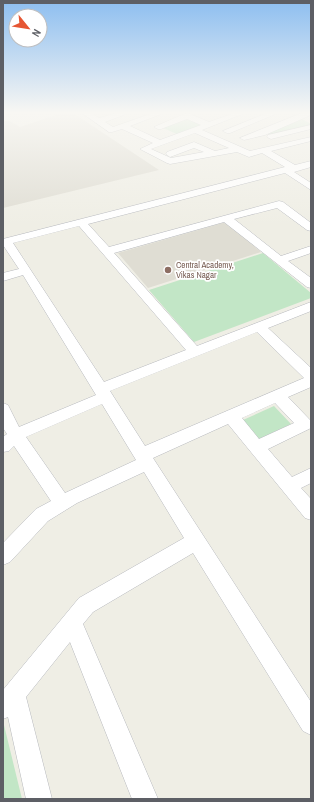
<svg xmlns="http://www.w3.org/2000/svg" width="314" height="802" viewBox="0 0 314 802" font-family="'Archivo Narrow',sans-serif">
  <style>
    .education { fill: #dfddd3 }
    .green { fill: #c2e6c6 }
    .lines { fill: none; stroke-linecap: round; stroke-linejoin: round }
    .minor-casing { stroke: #b7b9be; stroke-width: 1 }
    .minor { fill: #fff; fill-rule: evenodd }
    .education-dot { fill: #8d6e63; stroke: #fff; stroke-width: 1.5 }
    .labels { text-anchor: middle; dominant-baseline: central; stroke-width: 3.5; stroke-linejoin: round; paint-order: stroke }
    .far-education-label { font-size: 9px; fill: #785e54; stroke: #fff; text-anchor: start }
  </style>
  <rect width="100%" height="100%" fill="#efeee5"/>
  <!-- education -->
  <path class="education" d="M 62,113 L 73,113 L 159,170 L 3,208 L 3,121 L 10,121 L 20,127 Z
    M 226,222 L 261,252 L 148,288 L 118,253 Z"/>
  <!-- green -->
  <path class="green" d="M 187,118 L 205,125 L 179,135 L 161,127 Z
    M 300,118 L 311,124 L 311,125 L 270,135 L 265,132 Z
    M 263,253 L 311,293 L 311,298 L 194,342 L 149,290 Z
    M 274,406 L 291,424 L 259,439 L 243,420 Z
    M 3,725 L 4,725 L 22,799 L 3,799 Z"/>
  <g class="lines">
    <defs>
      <path id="minor" d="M 82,113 L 91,113 L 99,118 L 117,113 L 129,113 L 105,122 L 113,127 L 153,113 L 164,113 L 130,126 L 160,140 L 201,125 L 187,119 L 161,129 L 158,129 L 154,127 L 184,114 L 190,114 L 209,122 L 234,113 L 245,113 L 202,130 L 250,151 L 311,137 L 311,141 L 271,151 L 295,165 L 311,161 L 311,167 L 294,172 L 311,183 L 311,190 L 285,173 L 88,224 L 109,247 L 279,201 L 283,202 L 311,223 L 311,231 L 307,230 L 277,208 L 234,219 L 281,256 L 311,246 L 311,253 L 288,261 L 311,278 L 311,288 L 307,287 L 224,222 L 114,253 L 197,346 L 311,302 L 311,311 L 268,328 L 311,368 L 311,387 L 288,397 L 311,421 L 311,428 L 268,449 L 292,477 L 311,468 L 311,483 L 301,488 L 311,499 L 311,520 L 305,518 L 228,424 L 153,458 L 311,702 L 311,735 L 303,731 L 193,553 L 93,612 L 83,624 L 158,799 L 132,799 L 70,642 L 26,697 L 52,799 L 26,799 L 8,717 L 3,719 L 3,690 L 79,598 L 184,538 L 144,472 L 77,503 L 48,521 L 10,562 L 3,565 L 3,543 L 36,509 L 51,501 L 14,446 L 9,451 L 3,452 L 3,437 L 7,434 L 3,428 L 3,403 L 8,405 L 19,427 L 96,395 L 23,275 L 3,281 L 3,273 L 19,269 L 3,245 L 3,239 L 285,167 L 262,153 L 249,157 L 237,152 L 170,164 L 167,163 L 140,149 L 153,143 L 122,129 L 112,132 L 109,132 ZM 195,133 L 229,148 L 215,151 L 194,142 L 167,152 L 166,154 L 170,157 L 194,148 L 204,152 L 171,158 L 151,149 ZM 79,226 L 186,350 L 104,382 L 13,243 ZM 257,332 L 304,378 L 145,446 L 110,391 ZM 275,403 L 294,423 L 259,439 L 242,418 ZM 102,404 L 136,460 L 65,493 L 26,437 Z
        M 267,113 L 278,113 L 230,133 L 227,133 L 223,131 Z
        M 302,113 L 311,113 L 311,115 L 265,135 L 244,140 L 240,138 Z
        M 311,125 L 311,129 L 271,139 L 267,137 L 268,135 Z"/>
    </defs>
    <!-- minor casing -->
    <use href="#minor" class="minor-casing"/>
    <!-- minor -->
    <use href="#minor" class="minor"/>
  </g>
  <!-- sky -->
  <linearGradient id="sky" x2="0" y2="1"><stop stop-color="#8dbef0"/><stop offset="0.5" stop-color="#f8f7f3"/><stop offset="1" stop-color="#f8f7f3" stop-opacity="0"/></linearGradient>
  <rect width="314" height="225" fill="url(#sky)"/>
  <!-- markers -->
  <circle class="education-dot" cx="168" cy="270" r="4"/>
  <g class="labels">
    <!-- far-education labels -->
    <g class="far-education-label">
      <text x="176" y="265">Central Academy,<tspan x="176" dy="10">Vikas Nagar</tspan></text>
    </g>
  </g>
  <!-- border -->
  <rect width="314" height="802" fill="none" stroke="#5d5f65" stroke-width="8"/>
  <!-- north arrow -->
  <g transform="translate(28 28) rotate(120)"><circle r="19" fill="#ffffff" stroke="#bebfc1"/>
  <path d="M0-3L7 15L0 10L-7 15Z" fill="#e65633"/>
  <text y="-6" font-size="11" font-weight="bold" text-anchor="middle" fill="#5d5f65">N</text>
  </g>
</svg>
